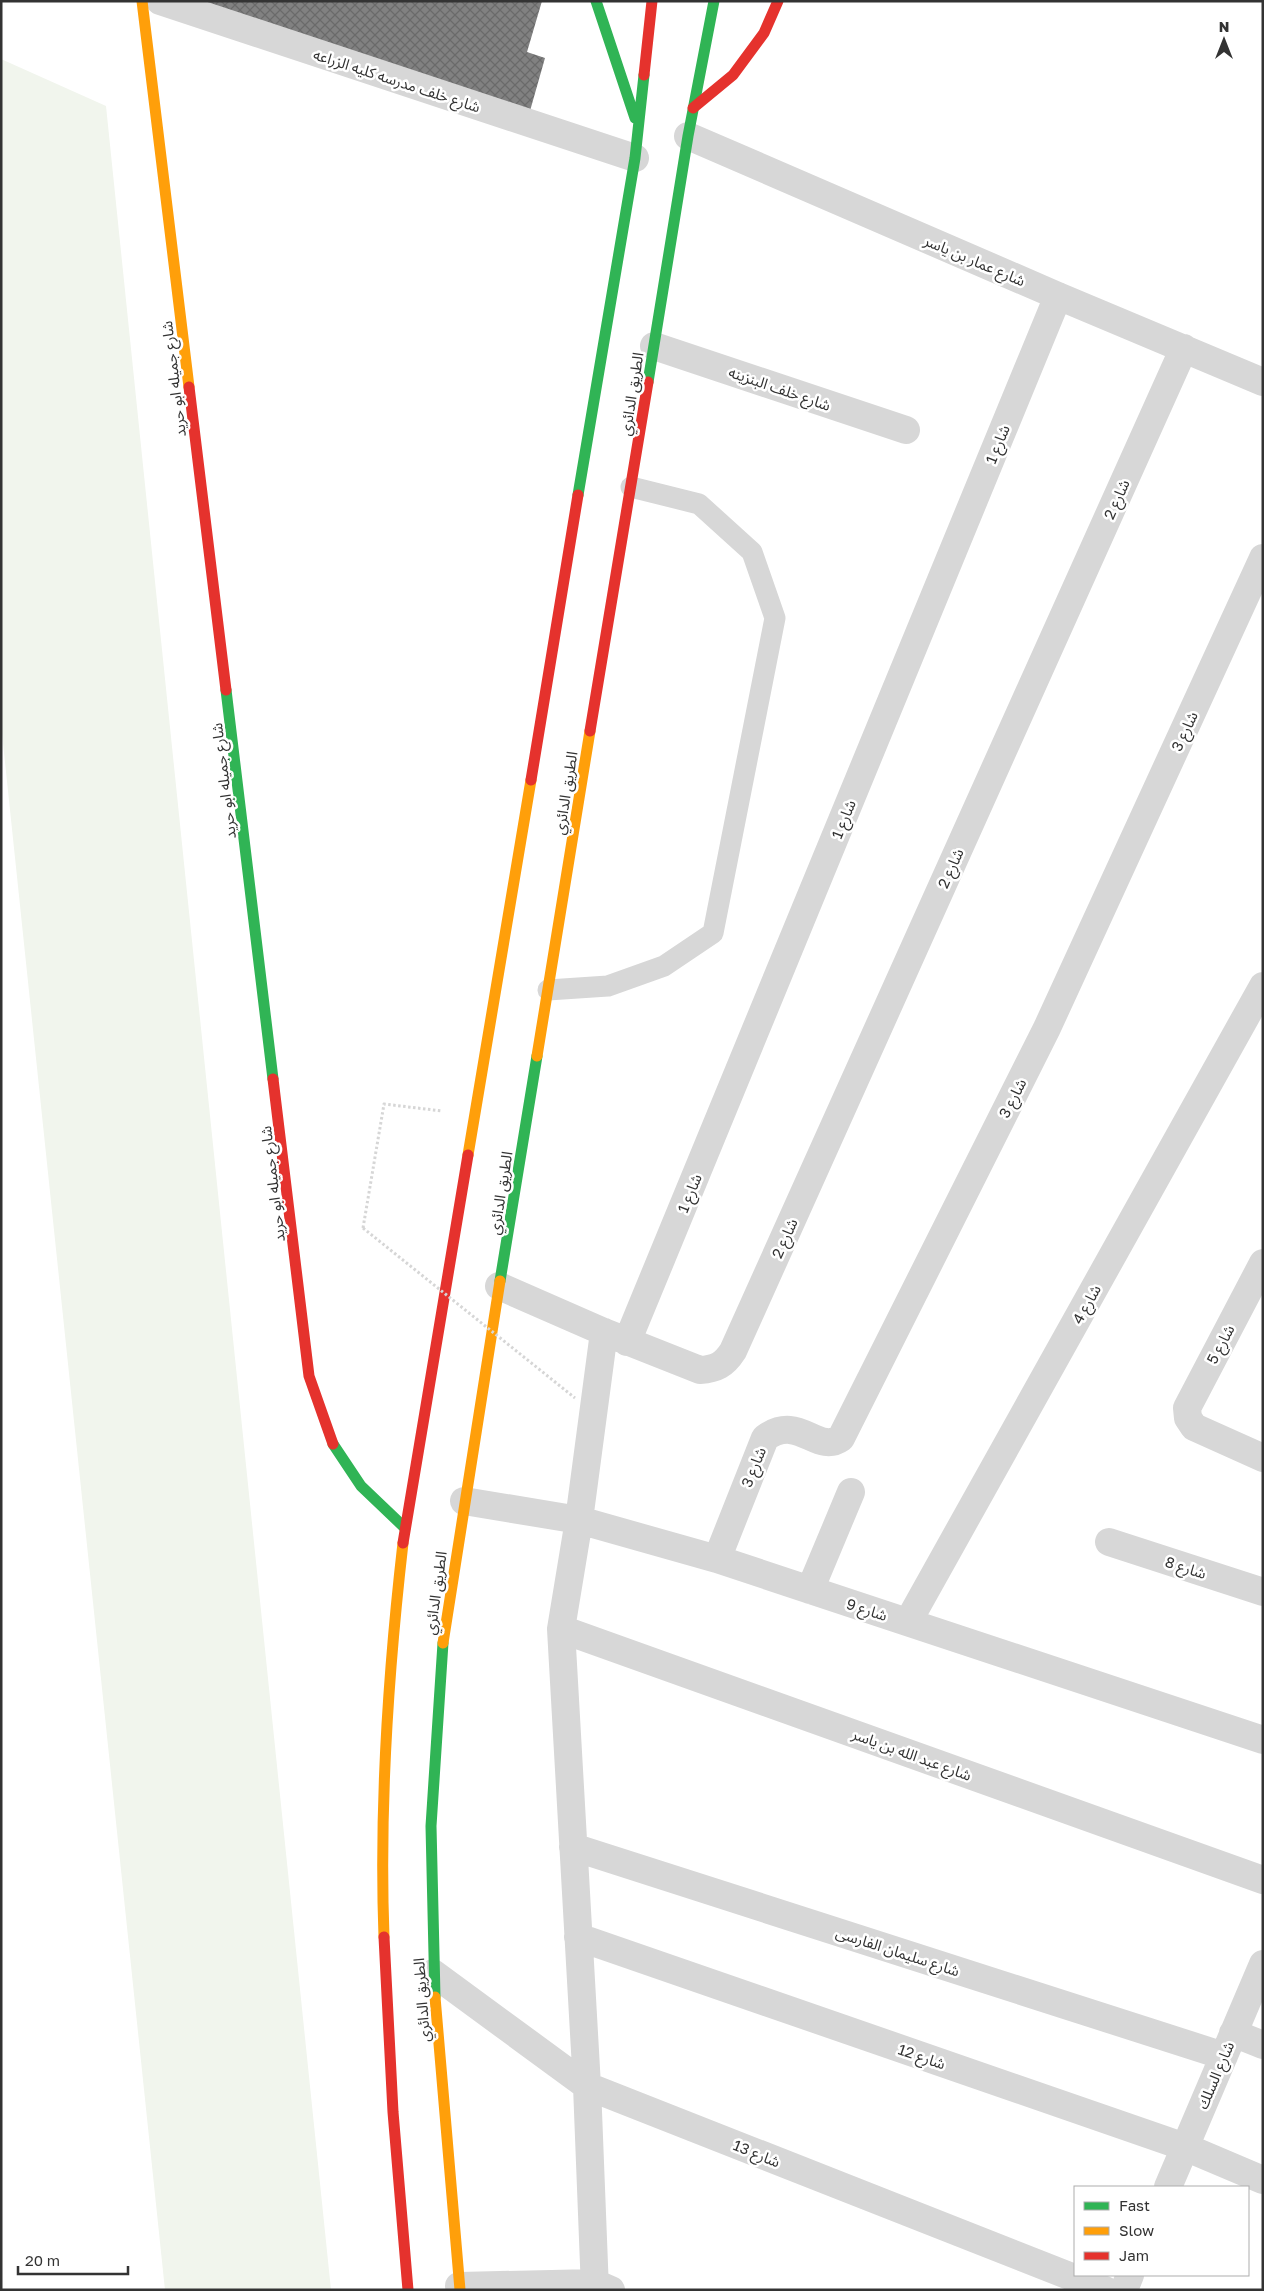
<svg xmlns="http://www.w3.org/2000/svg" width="1264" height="2291" viewBox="0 0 1264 2291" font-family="'Golos Text','Noto Sans Arabic',sans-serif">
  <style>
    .grass { fill: #f1f5ed }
    .building { fill: url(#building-cross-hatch) }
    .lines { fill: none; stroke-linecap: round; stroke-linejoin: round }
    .path { stroke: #d6d6d6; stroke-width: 3; stroke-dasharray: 2.5 2.5; stroke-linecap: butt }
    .lane { stroke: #d7d7d7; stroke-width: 21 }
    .street { stroke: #d7d7d7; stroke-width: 28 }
    .fast { stroke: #30b455; stroke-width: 11 }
    .slow { stroke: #ff9f0a; stroke-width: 11 }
    .jam { stroke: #e5322d; stroke-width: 11 }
    .path-bridge { stroke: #d6d6d6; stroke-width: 3; stroke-dasharray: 2.5 2.5; stroke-linecap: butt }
    .labels { text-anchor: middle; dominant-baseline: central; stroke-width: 5; stroke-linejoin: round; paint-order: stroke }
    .street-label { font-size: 15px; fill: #333; stroke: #fff }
  </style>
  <defs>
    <pattern id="building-cross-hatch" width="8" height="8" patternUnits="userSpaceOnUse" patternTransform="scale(1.25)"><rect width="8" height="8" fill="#818181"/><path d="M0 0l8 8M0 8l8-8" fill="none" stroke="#6a6a6a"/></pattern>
  </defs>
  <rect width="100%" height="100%" fill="#fff"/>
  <!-- grass -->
  <path class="grass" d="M 1,59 L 106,106 L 331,2290 L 165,2290 L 1,724 Z"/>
  <!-- building -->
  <path class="building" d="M 183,1 L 542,1 L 527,52 L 545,58 L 528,118 Z"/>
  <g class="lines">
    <!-- path -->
    <path class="path" d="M 363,1228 L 384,1104 L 442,1111"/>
    <!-- lane -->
    <path class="lane" d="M 548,990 L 608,986 L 664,966 L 713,933 L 775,618 L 752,552 L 699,504 L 631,487"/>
    <!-- street -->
    <path class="street" d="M 160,1 L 635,158
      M 688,136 L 1058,296 L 1263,382
      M 654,346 L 906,430
      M 1263,1263 L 1187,1408 L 1188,1418 L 1194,1427 L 1263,1458
      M 499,1286 L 604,1332 L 700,1370 C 716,1369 724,1365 733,1351 L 1184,348
      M 627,1342 L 1058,296
      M 464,1501 L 579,1520 L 717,1559 L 1263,1740
      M 1109,1542 L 1263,1592
      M 717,1559 L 765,1438 C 799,1413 817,1455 841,1438 L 1047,1028 L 1263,558
      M 810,1590 L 851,1492
      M 908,1622 L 1263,986
      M 561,1629 L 1263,1880
      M 573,1847 L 1224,2056
      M 578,1937 L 1185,2147 L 1263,2180
      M 433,1973 L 587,2086 L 1105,2290
      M 1233,2033 L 1263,2045
      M 1168,2187 L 1263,1964
      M 459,2286 L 595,2283 L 611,2290
      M 595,2290 L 587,2086 L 561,1629 L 579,1520 L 604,1332
      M 1124,2290 L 1130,2275"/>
    <!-- fast -->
    <path class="fast" d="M 596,1 L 635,118
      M 648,382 L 688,136 L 714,1
      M 578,495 L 635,158 L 644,75
      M 226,690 L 273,1079
      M 500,1281 L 537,1056
      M 333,1444 L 361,1486 L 405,1528
      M 435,1997 L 431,1826 L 443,1643"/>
    <!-- slow -->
    <path class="slow" d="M 142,1 L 189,387
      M 537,1056 L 590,731
      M 468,1155 L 531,780
      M 443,1643 L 500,1281
      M 384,1937 C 379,1804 388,1674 403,1543
      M 435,1997 L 460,2290"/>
    <!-- jam -->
    <path class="jam" d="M 644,75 L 652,1
      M 693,108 L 733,75 L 764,33 L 778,1
      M 189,387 L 226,690
      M 590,731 L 648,382
      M 531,780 L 578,495
      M 273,1079 L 309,1376 L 333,1444
      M 403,1543 L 468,1155
      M 384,1937 L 393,2112 L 408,2290"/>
    <!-- path-bridge -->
    <path class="path-bridge" d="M 363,1228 L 575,1398"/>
  </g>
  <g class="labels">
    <!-- street labels -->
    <g class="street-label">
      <text transform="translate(397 80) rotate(18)">شارع خلف مدرسه كليه الزراعه</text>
      <text transform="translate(975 260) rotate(23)">شارع عمار بن ياسر</text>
      <text transform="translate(173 379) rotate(-97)">شارع جميله ابو حريد</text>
      <text transform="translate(780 388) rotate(19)">شارع خلف البنزينه</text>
      <text transform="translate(631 394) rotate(-81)">الطريق الدائري</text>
      <text transform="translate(997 444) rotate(-68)">شارع 1</text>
      <text transform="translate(1116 499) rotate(-66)">شارع 2</text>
      <text transform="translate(1184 731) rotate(-65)">شارع 3</text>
      <text transform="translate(223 781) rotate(-97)">شارع جميله ابو حريد</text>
      <text transform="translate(565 793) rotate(-81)">الطريق الدائري</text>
      <text transform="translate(843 819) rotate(-68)">شارع 1</text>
      <text transform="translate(950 868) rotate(-66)">شارع 2</text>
      <text transform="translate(1012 1098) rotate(-63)">شارع 3</text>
      <text transform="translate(272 1184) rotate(-97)">شارع جميله ابو حريد</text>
      <text transform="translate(500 1193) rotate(-81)">الطريق الدائري</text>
      <text transform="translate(689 1193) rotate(-68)">شارع 1</text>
      <text transform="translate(784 1238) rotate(-66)">شارع 2</text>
      <text transform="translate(1086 1304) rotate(-61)">شارع 4</text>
      <text transform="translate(1220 1344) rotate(-62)">شارع 5</text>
      <text transform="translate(753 1467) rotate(-68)">شارع 3</text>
      <text transform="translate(1186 1567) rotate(18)">شارع 8</text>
      <text transform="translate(435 1593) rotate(-82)">الطريق الدائري</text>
      <text transform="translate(867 1609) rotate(18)">شارع 9</text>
      <text transform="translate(912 1754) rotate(20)">شارع عبد الله بن ياسر</text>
      <text transform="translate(898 1951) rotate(18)">شارع سليمان الفارسى</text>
      <text transform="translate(421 2000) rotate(-94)">الطريق الدائري</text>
      <text transform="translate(922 2056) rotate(19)">شارع 12</text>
      <text transform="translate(1215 2075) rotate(-67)">شارع السلك</text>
      <text transform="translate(757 2153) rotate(22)">شارع 13</text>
    </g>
  </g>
  <!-- border -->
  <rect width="1264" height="2291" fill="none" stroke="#333333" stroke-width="5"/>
  <!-- legend -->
  <rect x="1074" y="2186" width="175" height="90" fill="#ffffff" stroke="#adadad"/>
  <rect x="1084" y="2202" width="25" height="8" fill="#30b455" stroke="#adadad"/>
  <text x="1119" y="2211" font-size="15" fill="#333333">Fast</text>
  <rect x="1084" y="2227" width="25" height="8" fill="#ff9f0a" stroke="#adadad"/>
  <text x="1119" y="2236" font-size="15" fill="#333333">Slow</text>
  <rect x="1084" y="2252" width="25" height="8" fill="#e5322d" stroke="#adadad"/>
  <text x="1119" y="2261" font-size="15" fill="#333333">Jam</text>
  <!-- north arrow -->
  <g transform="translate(1224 40)" stroke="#ffffff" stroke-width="4" paint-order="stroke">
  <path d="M0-4L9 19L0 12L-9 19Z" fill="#333333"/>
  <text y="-8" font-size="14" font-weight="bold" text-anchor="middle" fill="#333333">N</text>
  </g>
  <!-- scale -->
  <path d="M18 2266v8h110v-8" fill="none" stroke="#333333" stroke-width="2.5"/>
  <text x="25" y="2266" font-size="15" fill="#333333" stroke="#ffffff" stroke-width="4" paint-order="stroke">20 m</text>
</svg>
